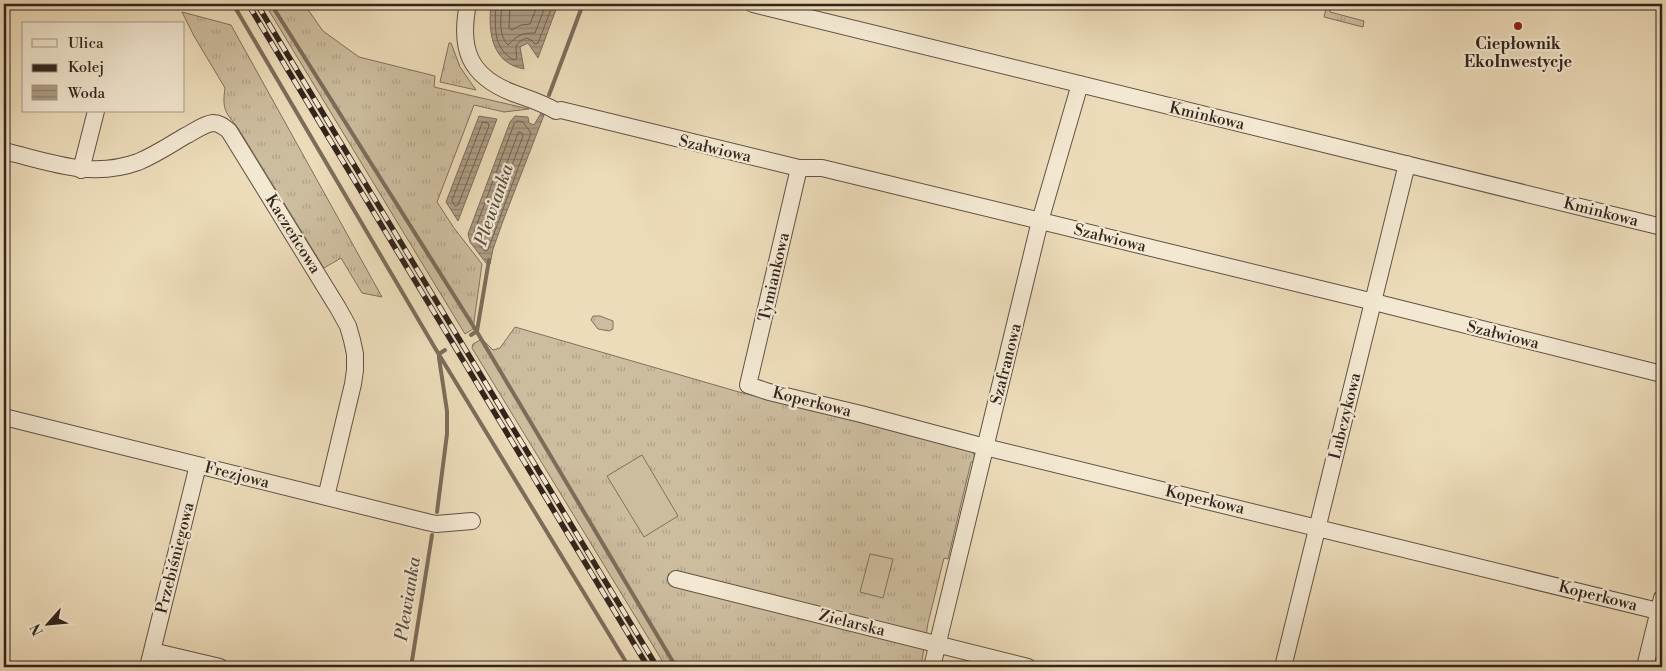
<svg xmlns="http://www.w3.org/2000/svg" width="1666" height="671" viewBox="0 0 1666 671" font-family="'Libre Bodoni',serif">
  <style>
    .grass { fill: url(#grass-tufts); stroke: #80705e }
    .pitch { fill: #cdbd9f; stroke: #80705e }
    .water { fill: url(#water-rules); stroke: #7c6d5b }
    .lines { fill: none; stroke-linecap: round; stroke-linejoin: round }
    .shore { stroke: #706051; stroke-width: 1 }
    .stream { stroke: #7c6d5b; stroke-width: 4 }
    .minor-casing { stroke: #615244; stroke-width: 18 }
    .minor { stroke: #f3e8d2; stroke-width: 16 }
    .rail-casing { stroke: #32241d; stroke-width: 5.5 }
    .rail { stroke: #f3e8d2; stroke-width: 4; stroke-dasharray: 11; stroke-linecap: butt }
    .poi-dot { fill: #8f2418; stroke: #f3e8d2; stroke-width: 2 }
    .labels { text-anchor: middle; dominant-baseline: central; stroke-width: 4.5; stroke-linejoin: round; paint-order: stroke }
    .poi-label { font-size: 16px; font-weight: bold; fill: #32241d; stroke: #f3e8d2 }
    .street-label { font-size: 16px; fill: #32241d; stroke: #f3e8d2 }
    .water-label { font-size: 18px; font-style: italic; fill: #5d4e41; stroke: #f3e8d2 }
  </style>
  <defs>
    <pattern id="grass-tufts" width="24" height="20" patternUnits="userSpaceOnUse" patternTransform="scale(1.25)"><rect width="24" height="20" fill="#cdbd9f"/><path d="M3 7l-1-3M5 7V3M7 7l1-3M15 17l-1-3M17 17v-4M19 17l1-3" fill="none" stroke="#b0a288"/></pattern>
    <pattern id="water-rules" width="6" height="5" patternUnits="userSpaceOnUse" patternTransform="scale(1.25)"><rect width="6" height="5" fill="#ad9d85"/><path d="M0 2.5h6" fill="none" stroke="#8d806c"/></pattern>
  </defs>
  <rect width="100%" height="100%" fill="#eddcba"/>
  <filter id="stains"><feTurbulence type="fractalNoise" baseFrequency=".004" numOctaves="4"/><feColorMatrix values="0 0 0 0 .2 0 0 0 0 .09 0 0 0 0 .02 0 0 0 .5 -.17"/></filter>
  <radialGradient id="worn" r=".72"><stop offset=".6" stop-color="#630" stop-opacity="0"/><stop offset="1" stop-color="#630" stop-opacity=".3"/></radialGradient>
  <!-- grass -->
  <path class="grass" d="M 265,4 L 304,4 L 323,31 L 359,57 L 435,76 L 434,87 L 529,109 L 504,112 L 474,105 L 437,202 L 454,228 L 482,264 L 473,329 L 465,334 Z
    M 1327,4 L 1332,4 L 1330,12 L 1364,21 L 1363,27 L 1324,17 Z
    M 182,12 L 231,25 L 382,297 L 362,293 L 341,258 L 324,268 L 238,128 C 225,112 222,109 225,88 L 194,36 Z
    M 449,43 L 451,43 L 460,67 L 476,90 L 440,82 Z
    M 593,316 L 600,316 L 613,321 L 613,329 L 609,331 L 598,329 L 591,320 Z
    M 515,327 L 739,392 L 970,450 L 974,454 L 975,462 L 971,462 L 948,559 L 944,558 L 928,623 L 921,667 L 666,667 L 472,348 L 473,344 L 482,339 L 493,350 L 500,348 Z"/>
  <!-- pitch -->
  <path class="pitch" d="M 642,455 L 678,516 L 644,537 L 607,476 Z
    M 870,554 L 893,559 L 883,598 L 860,592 Z"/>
  <!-- water -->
  <path class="water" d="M 491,4 L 558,4 L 538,58 L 528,43 L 520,47 L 524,69 C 491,63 488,31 491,4 Z
    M 541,113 L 544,115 L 503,221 L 493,249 L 490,264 L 486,263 L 470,242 L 468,234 L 510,122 L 515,116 L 528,117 L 529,123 L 534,125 Z
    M 479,116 L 497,119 L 458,221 L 446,202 Z"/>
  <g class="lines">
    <!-- shore -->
    <path class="shore" d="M 496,4 C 495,25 492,48 514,60 L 517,58 C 515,47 515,42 527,38 L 531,40 L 535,44 L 538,43 L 553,4
      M 502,4 C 501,17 498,35 508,45 C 518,35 521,33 535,33 L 546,4
      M 510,4 L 509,28 L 512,30 L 521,25 L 530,24 L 538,4
      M 517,121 L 523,122 L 531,133 L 488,250 L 485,251 L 474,239 L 473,235 L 514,124 Z
      M 483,122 L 488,123 L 489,126 L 458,205 L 455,206 L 452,201 Z
      M 519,132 L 522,133 L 523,136 L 485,237 L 482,239 L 480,234 Z"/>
    <!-- stream -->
    <path class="stream" d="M 233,4 L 435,348 L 629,667
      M 271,4 L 477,332 L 676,667
      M 549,95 L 583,4
      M 471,335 L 477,331 L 489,260
      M 437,512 L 447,434 L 447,411 L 439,358 L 439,354 L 445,350
      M 411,667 L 432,535"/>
    <defs>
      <path id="minor" d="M 468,4 C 459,49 469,76 513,93 C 529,99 541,102 556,111 L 561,110 L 799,168 L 822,168 L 1374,302 L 1662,374
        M 753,4 L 1662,227
        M 4,151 C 50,162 91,179 138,162 C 155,155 170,145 185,136 C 194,132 203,124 213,123 C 220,123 224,127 229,131 L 338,308 L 348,326 L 352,340 L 355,354 L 355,370 L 353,384 L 326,497
        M 799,168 L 748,385 L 769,392 L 861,414 L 985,447 L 1662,612
        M 81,170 L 96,111
        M 4,417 L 427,522 L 436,524 L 472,521
        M 198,465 L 152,651 L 220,667
        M 676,579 L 1028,667
        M 148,667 L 152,651
        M 932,667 L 1040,221 L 1080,84
        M 1283,667 L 1407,164
        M 1645,667 L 1662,598"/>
    </defs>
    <!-- minor casing -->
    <use href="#minor" class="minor-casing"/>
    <!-- minor -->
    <use href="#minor" class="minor"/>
    <defs>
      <path id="rail" d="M 248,4 L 648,667
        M 257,4 L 657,667"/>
    </defs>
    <!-- rail casing -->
    <use href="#rail" class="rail-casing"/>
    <!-- rail -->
    <use href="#rail" class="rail"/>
  </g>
  <!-- markers -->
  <circle class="poi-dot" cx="1518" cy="26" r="5"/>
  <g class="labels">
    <!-- poi labels -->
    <g class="poi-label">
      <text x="1518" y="44">Ciepłownik<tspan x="1518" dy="18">EkoInwestycje</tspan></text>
    </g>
    <!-- street labels -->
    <g class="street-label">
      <text transform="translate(1207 116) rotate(13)">Kminkowa</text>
      <text transform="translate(715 149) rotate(13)">Szałwiowa</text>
      <text transform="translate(1601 212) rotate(14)">Kminkowa</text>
      <text transform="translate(293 234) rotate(58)">Kaczeńcowa</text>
      <text transform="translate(1110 238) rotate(14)">Szałwiowa</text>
      <text transform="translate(774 277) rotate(-77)">Tymiankowa</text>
      <text transform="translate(1503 335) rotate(14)">Szałwiowa</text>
      <text transform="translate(1006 364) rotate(-76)">Szafranowa</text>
      <text transform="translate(812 402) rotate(14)">Koperkowa</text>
      <text transform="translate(1345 416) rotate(-76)">Lubczykowa</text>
      <text transform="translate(237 475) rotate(14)">Frezjowa</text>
      <text transform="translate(1205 500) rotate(13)">Koperkowa</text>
      <text transform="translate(175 558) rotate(-76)">Przebiśniegowa</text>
      <text transform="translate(1598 596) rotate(14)">Koperkowa</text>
      <text transform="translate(852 623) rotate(14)">Zielarska</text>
    </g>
    <!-- water labels -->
    <g class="water-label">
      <text transform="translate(494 205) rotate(-71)">Plewianka</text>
      <text transform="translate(408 599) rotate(-81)">Plewianka</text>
    </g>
  </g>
  <!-- margin -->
  <rect width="1666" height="671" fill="none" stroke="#eddcba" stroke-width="20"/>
  <rect x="5" y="5" width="1656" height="661" fill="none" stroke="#32241d" stroke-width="2.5"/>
  <rect x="10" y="10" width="1646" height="651" fill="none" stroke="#32241d"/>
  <!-- legend -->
  <rect x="22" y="22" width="162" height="90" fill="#f3e8d2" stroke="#a69a8a"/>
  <rect x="32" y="39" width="25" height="8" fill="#f3e8d2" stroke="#a69a8a"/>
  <text x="68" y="48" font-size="15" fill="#32241d">Ulica</text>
  <rect x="32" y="64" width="25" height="8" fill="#32241d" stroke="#a69a8a"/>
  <text x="68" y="72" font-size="15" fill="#32241d">Kolej</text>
  <rect x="32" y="85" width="25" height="15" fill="url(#water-rules)" stroke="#a69a8a"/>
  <text x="68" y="98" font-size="15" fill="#32241d">Woda</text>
  <!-- north arrow -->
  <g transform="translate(48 624) rotate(243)" stroke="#f3e8d2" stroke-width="4" paint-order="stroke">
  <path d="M0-4L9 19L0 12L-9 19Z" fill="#32241d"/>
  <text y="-8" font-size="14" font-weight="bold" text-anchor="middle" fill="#32241d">N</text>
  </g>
  <rect width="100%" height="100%" filter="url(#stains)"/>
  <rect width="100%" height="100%" fill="url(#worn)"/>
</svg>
